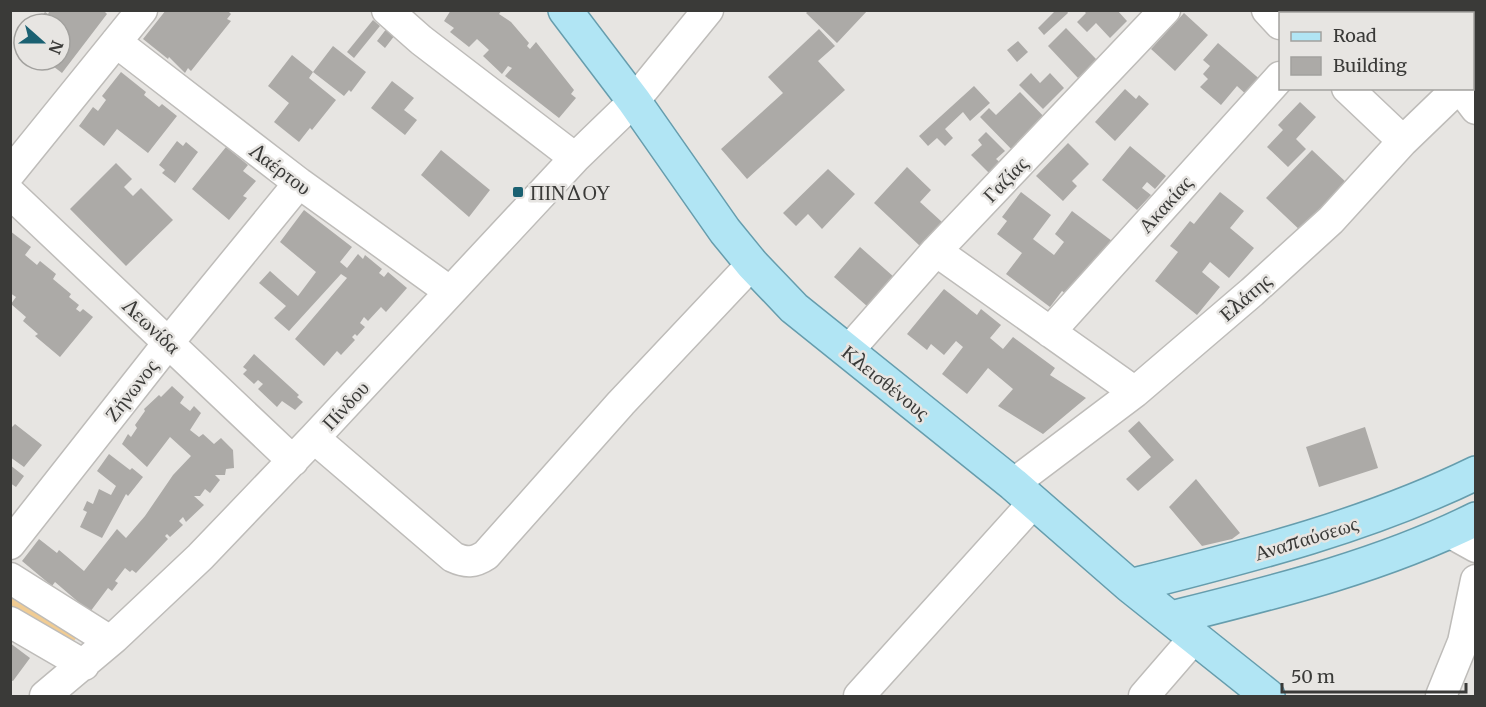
<svg xmlns="http://www.w3.org/2000/svg" width="1486" height="707" viewBox="0 0 1486 707" font-family="Merriweather,serif">
  <style>
    .green { fill: #f1cc93 }
    .building { fill: #acaaa7 }
    .lines { fill: none; stroke-linecap: round; stroke-linejoin: round }
    .minor-casing { stroke: #bebcb9; stroke-width: 33 }
    .major-casing { stroke: #669dad; stroke-width: 36 }
    .minor { stroke: #fff; stroke-width: 30 }
    .major { stroke: #b1e5f4; stroke-width: 33 }
    .poi-dot { fill: #1b6172; stroke: #e7e5e2; stroke-width: 2 }
    .labels { text-anchor: middle; dominant-baseline: central; stroke-width: 5; stroke-linejoin: round; paint-order: stroke }
    .street-label { font-size: 20px; fill: #3a3a38; stroke: #e7e5e2 }
    .poi-label { font-size: 20px; fill: #3a3a38; stroke: #e7e5e2; text-anchor: start }
  </style>
  <rect width="100%" height="100%" fill="#e7e5e2"/>
  <!-- green -->
  <path class="green" d="M 10,586 L 83,631 L 70,645 L 11,609 Z"/>
  <!-- building -->
  <path class="building" d="M 50,10 L 103,10 L 107,14 L 62,73 L 45,60 L 60,60 L 60,24 L 35,24 L 45,12 L 48,14 Z
    M 166,10 L 227,10 L 231,14 L 227,19 L 231,21 L 191,71 L 188,68 L 185,73 L 169,57 L 168,59 L 143,39 Z
    M 451,10 L 502,10 L 499,14 L 511,22 L 529,43 L 527,46 L 530,49 L 536,42 L 574,90 L 571,94 L 576,98 L 559,118 L 505,76 L 512,68 L 508,66 L 502,74 L 483,56 L 489,50 L 477,39 L 469,47 L 450,32 L 454,28 L 444,21 Z
    M 809,10 L 868,10 L 837,43 L 806,13 Z
    M 1056,10 L 1066,10 L 1068,13 L 1044,35 L 1038,28 Z
    M 1083,10 L 1117,10 L 1127,21 L 1110,38 L 1096,23 L 1087,32 L 1077,22 L 1086,13 Z
    M 1394,10 L 1410,10 L 1413,14 L 1391,14 Z
    M 1439,10 L 1476,10 L 1476,45 L 1473,47 L 1473,14 L 1441,14 Z
    M 1184,13 L 1208,35 L 1175,71 L 1151,49 Z
    M 373,20 L 380,26 L 354,58 L 347,52 Z
    M 387,28 L 395,35 L 385,48 L 377,41 Z
    M 1066,28 L 1097,60 L 1078,78 L 1048,46 Z
    M 819,29 L 835,46 L 818,61 L 845,90 L 747,179 L 721,149 L 783,93 L 768,77 Z
    M 1018,41 L 1028,52 L 1017,62 L 1007,50 Z
    M 1218,43 L 1263,82 L 1250,98 L 1237,86 L 1221,105 L 1200,87 L 1208,79 L 1203,74 L 1210,66 L 1203,60 Z
    M 333,46 L 366,72 L 351,92 L 349,90 L 344,96 L 313,72 Z
    M 292,55 L 313,72 L 309,78 L 336,100 L 312,130 L 310,128 L 299,142 L 274,122 L 289,103 L 268,86 Z
    M 121,72 L 146,92 L 144,95 L 159,107 L 162,104 L 177,116 L 148,153 L 117,129 L 104,146 L 79,126 L 93,107 L 98,111 L 106,100 L 102,96 Z
    M 1031,73 L 1040,83 L 1050,73 L 1064,88 L 1043,109 L 1019,85 Z
    M 392,81 L 414,98 L 404,110 L 417,120 L 405,135 L 371,108 Z
    M 974,86 L 990,103 L 970,121 L 963,112 L 945,129 L 953,138 L 945,146 L 937,138 L 928,146 L 919,136 Z
    M 1125,89 L 1136,99 L 1139,95 L 1149,104 L 1115,141 L 1095,122 Z
    M 1020,92 L 1050,123 L 1018,156 L 980,117 L 989,108 L 996,115 Z
    M 1300,102 L 1316,117 L 1296,139 L 1306,149 L 1288,167 L 1267,147 L 1283,130 L 1278,125 Z
    M 986,132 L 1005,151 L 996,159 L 1003,165 L 992,176 L 971,155 L 982,145 L 978,140 Z
    M 177,141 L 183,146 L 186,142 L 198,152 L 175,183 L 162,173 L 165,170 L 159,165 Z
    M 1068,143 L 1089,164 L 1072,181 L 1077,186 L 1063,201 L 1036,176 Z
    M 1130,146 L 1166,176 L 1155,189 L 1147,182 L 1142,188 L 1151,195 L 1137,210 L 1102,180 Z
    M 226,147 L 248,165 L 243,171 L 256,181 L 243,196 L 247,198 L 229,220 L 192,189 Z
    M 441,150 L 490,190 L 469,217 L 421,175 Z
    M 1312,150 L 1349,185 L 1303,233 L 1266,198 Z
    M 116,163 L 132,179 L 124,187 L 133,196 L 141,188 L 173,220 L 126,266 L 70,209 Z
    M 907,167 L 931,190 L 920,202 L 942,222 L 920,246 L 874,203 Z
    M 828,169 L 855,194 L 822,229 L 808,214 L 796,226 L 783,213 Z
    M 1021,192 L 1051,215 L 1033,239 L 1054,255 L 1064,242 L 1055,234 L 1072,211 L 1112,241 L 1070,297 L 1062,291 L 1050,307 L 1006,274 L 1022,253 L 997,234 L 1007,221 L 1002,217 Z
    M 1220,192 L 1244,211 L 1230,228 L 1254,248 L 1229,278 L 1210,262 L 1202,272 L 1220,287 L 1197,315 L 1155,281 L 1178,252 L 1170,246 L 1190,221 L 1194,224 Z
    M 304,210 L 352,247 L 340,262 L 347,268 L 358,254 L 363,259 L 365,255 L 382,269 L 379,273 L 384,277 L 388,272 L 407,288 L 386,312 L 381,307 L 368,321 L 364,317 L 360,323 L 365,327 L 357,336 L 355,334 L 352,337 L 355,340 L 341,355 L 337,351 L 324,366 L 295,339 L 347,278 L 341,274 L 289,331 L 274,318 L 286,306 L 259,283 L 270,271 L 298,296 L 316,272 L 280,242 Z
    M 10,231 L 31,247 L 25,255 L 37,265 L 40,261 L 56,274 L 53,279 L 71,294 L 69,297 L 79,305 L 76,309 L 80,312 L 83,309 L 93,317 L 60,357 L 35,336 L 38,334 L 23,321 L 26,317 L 11,304 L 16,297 L 10,293 Z
    M 860,247 L 894,277 L 868,307 L 834,277 Z
    M 944,289 L 977,315 L 981,309 L 1001,325 L 990,338 L 1003,349 L 1013,337 L 1055,368 L 1050,375 L 1086,398 L 1043,434 L 998,406 L 1013,389 L 988,368 L 967,394 L 942,374 L 963,347 L 956,341 L 944,355 L 931,344 L 927,350 L 907,334 Z
    M 254,354 L 299,395 L 297,397 L 303,402 L 295,410 L 282,401 L 277,407 L 258,389 L 263,384 L 258,380 L 254,384 L 243,374 L 247,370 L 243,367 Z
    M 172,386 L 184,397 L 180,403 L 190,411 L 194,406 L 201,413 L 190,430 L 199,437 L 203,434 L 214,444 L 221,438 L 233,450 L 234,468 L 226,469 L 225,475 L 215,475 L 220,480 L 210,493 L 205,489 L 200,496 L 194,496 L 204,505 L 186,522 L 183,517 L 179,521 L 183,525 L 170,537 L 167,534 L 165,536 L 168,539 L 136,573 L 132,570 L 130,572 L 125,568 L 115,581 L 118,583 L 112,591 L 108,588 L 90,612 L 55,582 L 52,586 L 22,561 L 39,539 L 57,553 L 59,550 L 84,571 L 117,529 L 126,538 L 145,516 L 173,475 L 191,456 L 170,437 L 147,467 L 122,444 L 128,434 L 131,437 L 137,428 L 135,425 L 145,411 L 144,409 L 159,395 L 161,397 Z
    M 1139,421 L 1174,460 L 1138,491 L 1126,479 L 1151,457 L 1128,431 Z
    M 15,424 L 42,445 L 24,467 L 10,457 L 10,429 Z
    M 1365,427 L 1378,468 L 1319,487 L 1306,447 Z
    M 109,454 L 130,470 L 132,468 L 143,477 L 128,496 L 126,494 L 102,538 L 80,527 L 87,512 L 83,510 L 87,501 L 93,504 L 99,489 L 111,495 L 116,486 L 97,471 Z
    M 10,465 L 24,476 L 16,487 L 10,483 Z
    M 1196,479 L 1240,533 L 1232,539 L 1202,546 L 1169,507 Z
    M 10,643 L 30,658 L 13,681 L 10,680 Z"/>
  <g class="lines">
    <defs>
      <path id="minor" d="M 387,10 L 421,40 L 575,158
        M 1267,10 L 1280,24
        M 1344,14 L 1347,10
        M 116,42 L 299,183 L 449,291
        M 1347,88 L 1403,141
        M 1460,88 L 1476,109
        M 10,173 L 142,10
        M 10,193 L 293,461
        M 936,251 L 1135,392
        M 1050,332 L 1280,77
        M 848,351 L 936,251 L 1165,10
        M 314,438 L 453,557 C 466,563 474,563 486,555 L 621,403 L 752,264
        M 1013,484 L 1135,392 L 1252,292 L 1331,220 L 1403,141 L 1458,88
        M 1449,532 L 1476,547
        M 10,544 L 169,342 L 299,183
        M 10,578 L 110,641
        M 10,622 L 84,665
        M 45,696 L 114,638 L 200,557 L 314,438 L 575,158 L 634,101 L 708,10
        M 859,696 L 1034,502
        M 1144,696 L 1195,637
        M 1441,696 L 1463,642 L 1476,580"/>
      <path id="major" d="M 565,10 L 634,101 L 725,231 L 752,264 L 794,308 L 1013,484 L 1130,586 L 1268,696
        M 1130,586 C 1248,556 1365,527 1476,473
        M 1171,618 C 1275,592 1379,567 1476,519"/>
    </defs>
    <!-- minor casing -->
    <use href="#minor" class="minor-casing"/>
    <!-- major casing -->
    <use href="#major" class="major-casing"/>
    <!-- minor -->
    <use href="#minor" class="minor"/>
    <!-- major -->
    <use href="#major" class="major"/>
  </g>
  <!-- markers -->
  <rect class="poi-dot" x="512" y="186" width="12" height="12" rx="3"/>
  <g class="labels">
    <!-- street labels -->
    <g class="street-label">
      <text transform="translate(281 169) rotate(37)">Λαέρτου</text>
      <text transform="translate(1005 179) rotate(-46)">Γαζίας</text>
      <text transform="translate(1165 204) rotate(-48)">Ακακίας</text>
      <text transform="translate(1245 297) rotate(-41)">Ελάτης</text>
      <text transform="translate(152 326) rotate(43)">Λεωνίδα</text>
      <text transform="translate(886 382) rotate(39)">Κλεισθένους</text>
      <text transform="translate(131 390) rotate(-52)">Ζήνωνος</text>
      <text transform="translate(345 405) rotate(-47)">Πίνδου</text>
      <text transform="translate(1306 538) rotate(-17)">Αναπαύσεως</text>
    </g>
    <!-- poi labels -->
    <g class="poi-label">
      <text x="530" y="192">ΠΙΝΔΟΥ</text>
    </g>
  </g>
  <!-- border -->
  <rect width="1486" height="707" fill="none" stroke="#3a3a38" stroke-width="24"/>
  <!-- legend -->
  <rect x="1279" y="12" width="195" height="78" fill="#e7e5e2" stroke="#a2a19e" stroke-width="1.5"/>
  <rect x="1291" y="32" width="30" height="9" fill="#b1e5f4" stroke="#a2a19e" stroke-width="1.5"/>
  <text x="1333" y="42" font-size="18" fill="#3a3a38">Road</text>
  <rect x="1291" y="57" width="30" height="18" fill="#acaaa7" stroke="#a2a19e" stroke-width="1.5"/>
  <text x="1333" y="72" font-size="18" fill="#3a3a38">Building</text>
  <!-- north arrow -->
  <g transform="translate(42 42) rotate(111)"><circle r="28" fill="#e7e5e2" stroke="#a2a19e" stroke-width="1.5"/>
  <path d="M0-4.5L10 22L0 15L-10 22Z" fill="#1b6172"/>
  <text y="-9" font-size="16" font-weight="bold" text-anchor="middle" fill="#3a3a38">N</text>
  </g>
  <!-- scale -->
  <path d="M1282 683v9h184v-9" fill="none" stroke="#3a3a38" stroke-width="3"/>
  <text x="1291" y="683" font-size="18" fill="#3a3a38" stroke="#e7e5e2" stroke-width="4.5" paint-order="stroke">50 m</text>
</svg>
